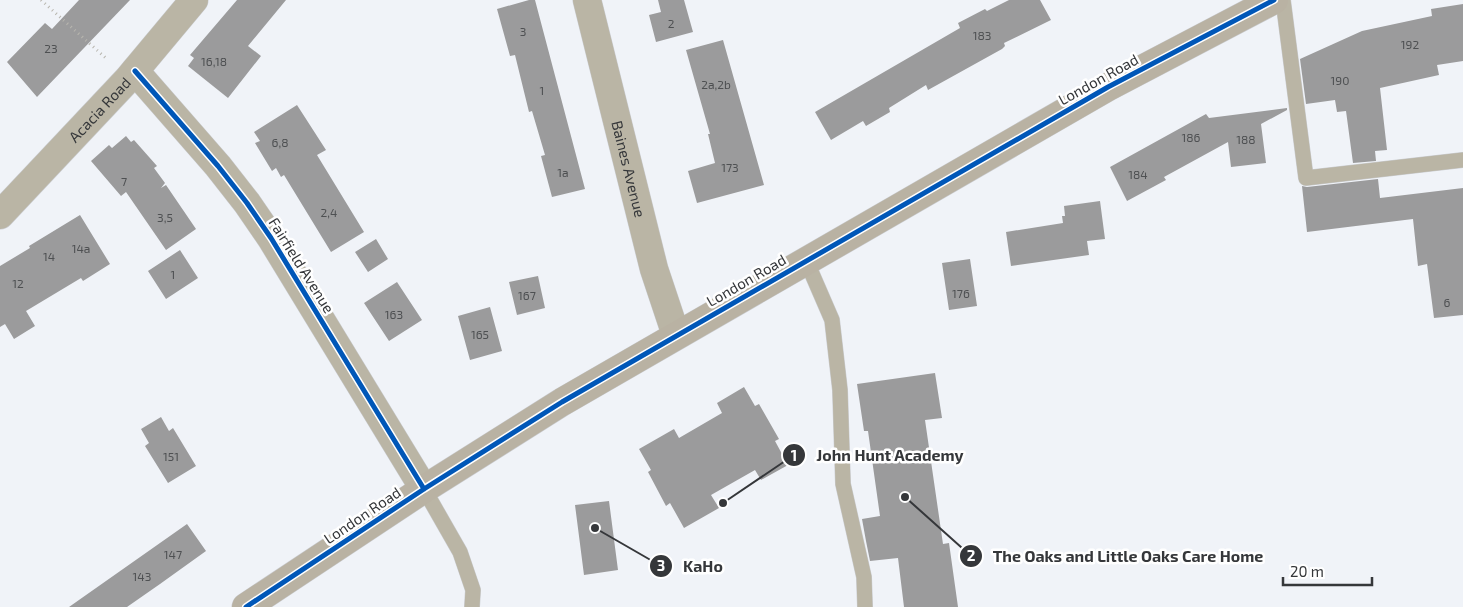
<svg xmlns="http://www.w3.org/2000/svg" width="1463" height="607" viewBox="0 0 1463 607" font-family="'Exo 2',sans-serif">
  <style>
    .building { fill: #9b9b9c }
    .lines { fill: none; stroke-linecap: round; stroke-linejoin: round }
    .lane-casing { stroke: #cbcdd1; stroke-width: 16 }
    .street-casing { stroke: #cbcdd1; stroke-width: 29 }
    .secondary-casing { stroke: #cbcdd1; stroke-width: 29 }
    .path { stroke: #b8b6af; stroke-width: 3; stroke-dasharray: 1 4; stroke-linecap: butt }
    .lane { stroke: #bab5a5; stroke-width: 15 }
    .street { stroke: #bab5a5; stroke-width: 28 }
    .secondary { stroke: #b9b2a3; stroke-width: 28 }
    .cycleway-casing { stroke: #fff; stroke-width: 8 }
    .cycleway { stroke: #0057b8; stroke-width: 5 }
    .labels { text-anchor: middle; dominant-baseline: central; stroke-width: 5; stroke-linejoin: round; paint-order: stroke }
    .number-label { font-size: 12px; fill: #4e5052 }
    .street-label { font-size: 15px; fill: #35373a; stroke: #fff }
    .leader { fill: none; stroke: #35373a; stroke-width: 2 }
    .callout-dot { fill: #35373a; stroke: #fff; stroke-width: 2 }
    .mark-label { font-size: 15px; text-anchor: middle; font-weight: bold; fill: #fff }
    .callout-label { font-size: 16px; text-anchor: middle; font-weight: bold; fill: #35373a; stroke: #fff; stroke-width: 5; stroke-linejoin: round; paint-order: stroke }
  </style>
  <rect width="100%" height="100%" fill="#f0f3f8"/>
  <!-- building -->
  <path class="building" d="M 79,0 L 130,0 L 37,97 L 7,62 L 45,23 L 52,29 Z
    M 237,0 L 286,0 L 248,46 L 261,56 L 228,98 L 188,66 L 194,58 L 190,55 Z
    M 529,0 L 535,0 L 585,189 L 552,197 L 541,156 L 545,155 L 532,111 L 529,112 L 515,55 L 510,56 L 497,9 Z
    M 658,0 L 684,0 L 693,32 L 656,42 L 649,15 L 661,12 Z
    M 1009,0 L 1040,0 L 1051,20 L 1004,43 L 1005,46 L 1002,49 L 928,90 L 926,85 L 889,108 L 890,112 L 866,126 L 863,121 L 831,140 L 815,112 L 960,28 L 958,23 L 985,9 L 987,11 Z
    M 1463,4 L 1463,61 L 1437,65 L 1439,75 L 1380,88 L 1387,150 L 1375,151 L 1376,161 L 1353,163 L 1346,111 L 1337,112 L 1335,100 L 1306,104 L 1300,59 L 1362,31 L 1432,16 L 1431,9 Z
    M 723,40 L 764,185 L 697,203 L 688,171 L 715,163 L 708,134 L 710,134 L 686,50 Z
    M 297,105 L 326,150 L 317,155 L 364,232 L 331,252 L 284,175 L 281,177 L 276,168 L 272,171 L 255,143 L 260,141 L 254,132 Z
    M 1287,108 L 1287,110 L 1261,124 L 1266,163 L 1231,167 L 1228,142 L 1164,177 L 1166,180 L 1127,201 L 1110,167 L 1206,114 L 1209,118 Z
    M 126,136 L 131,142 L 134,140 L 157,166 L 154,168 L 165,183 L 161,188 L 166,185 L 196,229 L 166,250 L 126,192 L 121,196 L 91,161 L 109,145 L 112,148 Z
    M 1378,179 L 1380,198 L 1463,188 L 1463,315 L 1434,318 L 1427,264 L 1418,266 L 1413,219 L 1307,232 L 1302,186 L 1307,187 Z
    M 1100,201 L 1105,239 L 1087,241 L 1089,255 L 1011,266 L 1006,232 L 1063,223 L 1062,216 L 1065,216 L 1064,206 Z
    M 80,215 L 110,264 L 83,281 L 81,278 L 26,311 L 35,326 L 14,339 L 5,324 L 0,327 L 0,266 L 30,248 L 29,246 Z
    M 376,239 L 388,259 L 368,272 L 355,252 Z
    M 180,250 L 198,278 L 166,299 L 148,271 Z
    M 970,259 L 977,306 L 949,310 L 942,263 Z
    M 538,276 L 545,308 L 517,315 L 509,282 Z
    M 397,282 L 422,320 L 389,341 L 364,303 Z
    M 490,307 L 502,351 L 470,360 L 458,316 Z
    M 935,373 L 942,418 L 925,420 L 943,544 L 949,543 L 958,607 L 904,607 L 898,558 L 870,561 L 866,541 L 862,519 L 880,516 L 868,431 L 864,431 L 857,384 Z
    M 744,387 L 755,406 L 759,404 L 779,439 L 775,441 L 788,465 L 761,480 L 755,470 L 711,495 L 719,508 L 684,528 L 670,503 L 666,506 L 648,472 L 651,470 L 639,449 L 674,429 L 679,438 L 722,413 L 717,403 Z
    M 161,417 L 169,431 L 173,428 L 196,466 L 168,483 L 145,446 L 149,443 L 141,429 Z
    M 609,501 L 618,570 L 584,575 L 575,505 Z
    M 187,524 L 206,551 L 160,584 L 127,607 L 69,607 Z"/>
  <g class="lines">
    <defs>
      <path id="lane" d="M 1283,0 L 1306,178 L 1463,160
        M 806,260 L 832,320 L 840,390 L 843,484 L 864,577 L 865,607
        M 424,489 L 460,552 L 473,590 L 472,607"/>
      <g id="street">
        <path id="s1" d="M 587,0 L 654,269 L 676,335"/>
        <path d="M 135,71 L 218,166 L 247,203 L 271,238 L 424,489"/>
        <path id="s2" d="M 0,215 L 128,79 L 194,0"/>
      </g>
      <path id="secondary" d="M 246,607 L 424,489 L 562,402 L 1108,87 L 1274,0"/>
    </defs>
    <!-- lane casing -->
    <use href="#lane" class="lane-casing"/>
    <!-- street casing -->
    <use href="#street" class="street-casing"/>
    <!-- secondary casing -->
    <use href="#secondary" class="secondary-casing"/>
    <!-- path -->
    <path class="path" d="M 41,0 L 108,60"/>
    <!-- lane -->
    <use href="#lane" class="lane"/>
    <!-- street -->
    <use href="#street" class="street"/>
    <!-- secondary -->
    <use href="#secondary" class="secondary"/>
    <defs>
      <path id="cycleway" d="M 135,71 L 218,166 L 247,203 L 271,238 L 424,489
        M 246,607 L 424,489 L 562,402 L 1108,87 L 1274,0"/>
    </defs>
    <!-- cycleway casing -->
    <use href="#cycleway" class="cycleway-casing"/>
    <!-- cycleway -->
    <use href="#cycleway" class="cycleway"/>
  </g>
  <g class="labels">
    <!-- number labels -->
    <g class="number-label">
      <text x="671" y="23">2</text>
      <text x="523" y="31">3</text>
      <text x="982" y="35">183</text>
      <text x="1410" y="44">192</text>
      <text x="51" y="48">23</text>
      <text x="214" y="61">16,18</text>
      <text x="1340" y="80">190</text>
      <text x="716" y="84">2a,2b</text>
      <text x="542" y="90">1</text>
      <text x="1191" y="137">186</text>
      <text x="1246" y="139">188</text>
      <text x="280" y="142">6,8</text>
      <text x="730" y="167">173</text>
      <text x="563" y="172">1a</text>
      <text x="1138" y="174">184</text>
      <text x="124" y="181">7</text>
      <text x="329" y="212">2,4</text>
      <text x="165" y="217">3,5</text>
      <text x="81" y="248">14a</text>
      <text x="49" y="256">14</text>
      <text x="173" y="274">1</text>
      <text x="18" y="283">12</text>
      <text x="961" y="293">176</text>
      <text x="527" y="295">167</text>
      <text x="1447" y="302">6</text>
      <text x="394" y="314">163</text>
      <text x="480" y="334">165</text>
      <text x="171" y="456">151</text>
      <text x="173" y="554">147</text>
      <text x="142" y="576">143</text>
    </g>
    <!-- street labels -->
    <g class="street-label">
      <text transform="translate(1098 79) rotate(-29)">London Road</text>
      <text stroke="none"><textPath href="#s2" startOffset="145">Acacia Road</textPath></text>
      <text stroke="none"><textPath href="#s1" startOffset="174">Baines Avenue</textPath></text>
      <text transform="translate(302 265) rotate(58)">Fairfield Avenue</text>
      <text transform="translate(746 280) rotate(-30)">London Road</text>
      <text transform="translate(362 515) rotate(-34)">London Road</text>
    </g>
  </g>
  <!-- callouts -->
  <path class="leader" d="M723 503L794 455M905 497L971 556M595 528L661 566"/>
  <g class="callout-dot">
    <circle cx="723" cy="503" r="5"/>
    <circle cx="905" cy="497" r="5"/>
    <circle cx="595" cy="528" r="5"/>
    <circle cx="794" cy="455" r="12"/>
    <circle cx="971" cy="556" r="12"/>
    <circle cx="661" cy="566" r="12"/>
  </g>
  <g class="mark-label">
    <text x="794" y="461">1</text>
    <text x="971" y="561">2</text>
    <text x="661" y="571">3</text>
  </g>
  <g class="callout-label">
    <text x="890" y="461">John Hunt Academy</text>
    <text x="1128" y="562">The Oaks and Little Oaks Care Home</text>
    <text x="703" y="572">KaHo</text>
  </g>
  <!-- scale -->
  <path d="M1283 577v8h89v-8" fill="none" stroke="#35373a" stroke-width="2.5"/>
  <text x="1290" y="577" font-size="15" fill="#35373a" stroke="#ffffff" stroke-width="4" paint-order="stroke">20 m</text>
</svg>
